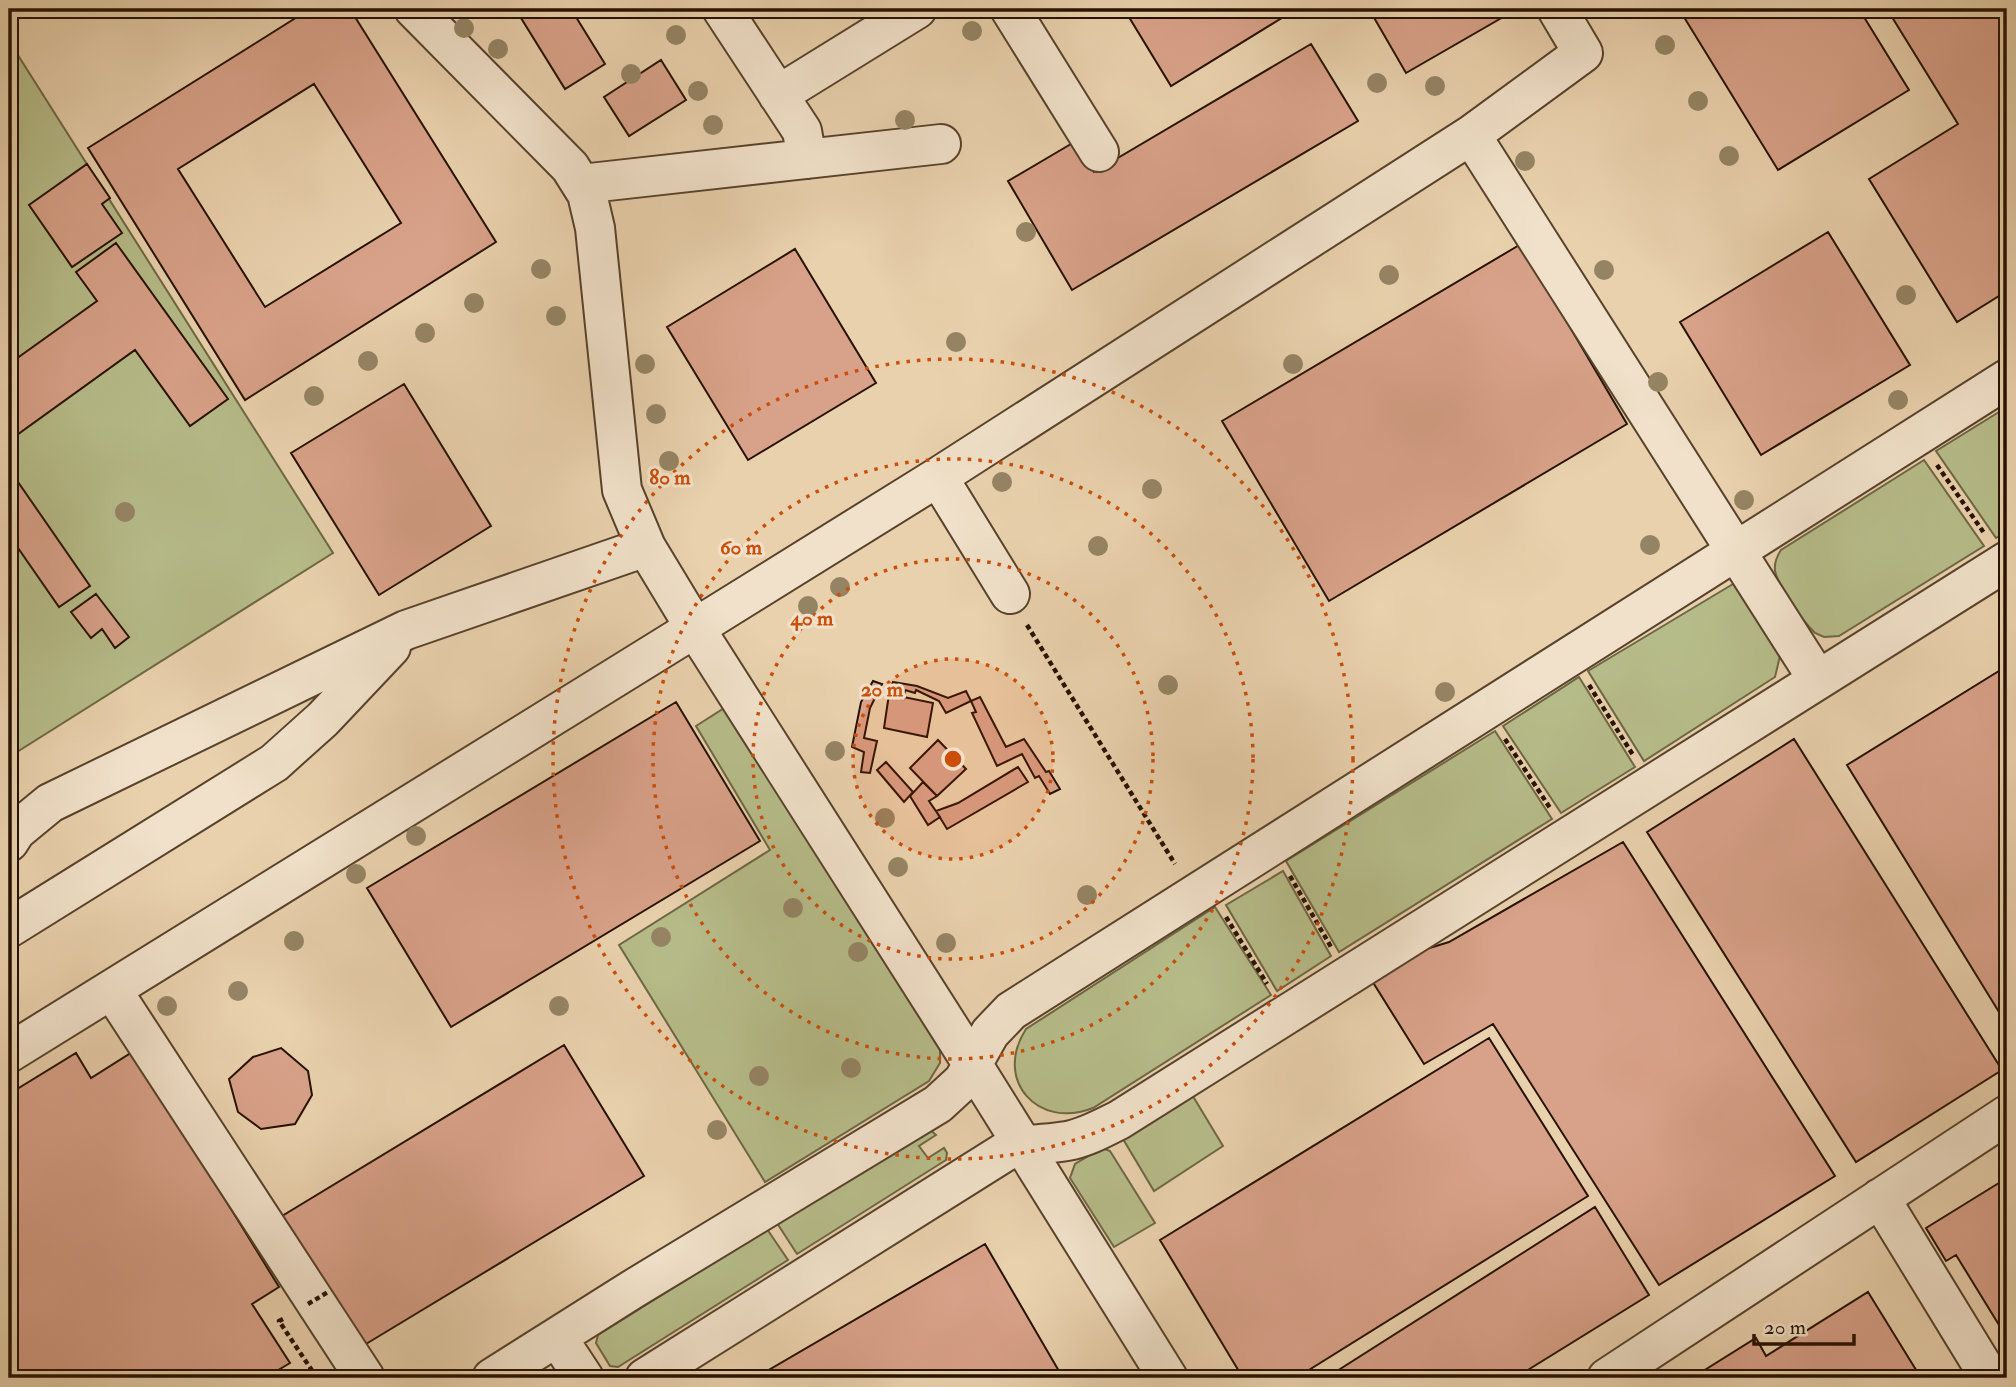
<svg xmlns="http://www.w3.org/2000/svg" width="2016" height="1387" viewBox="0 0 2016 1387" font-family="'IM FELL Double Pica',serif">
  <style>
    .green { fill: #b6bc89; stroke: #6e6744; stroke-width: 2 }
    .building { fill: #d8a189; stroke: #261200; stroke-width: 2; fill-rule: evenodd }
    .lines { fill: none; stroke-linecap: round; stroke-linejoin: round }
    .minor-casing { stroke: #57422b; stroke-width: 42 }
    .path { stroke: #261200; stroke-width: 4.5; stroke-dasharray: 5 3.5; stroke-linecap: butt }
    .minor { stroke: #f1e1ca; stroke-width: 38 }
    .path-bridge { stroke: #261200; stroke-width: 4.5; stroke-dasharray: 5 3.5; stroke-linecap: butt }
    .tree { fill: #958464 }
    .ring { fill: none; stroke: #cb4e0a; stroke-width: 3.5; stroke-dasharray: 3.5 7 }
    .centre { fill: #cb4e0a; stroke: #f1e1ca; stroke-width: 3.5 }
    .ring-label { font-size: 21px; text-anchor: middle; font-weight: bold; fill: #cb4e0a; stroke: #f1e1ca; stroke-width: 6; stroke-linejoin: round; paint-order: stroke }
  </style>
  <rect width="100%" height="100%" fill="#e9d1ad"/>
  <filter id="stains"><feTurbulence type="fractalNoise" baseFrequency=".00286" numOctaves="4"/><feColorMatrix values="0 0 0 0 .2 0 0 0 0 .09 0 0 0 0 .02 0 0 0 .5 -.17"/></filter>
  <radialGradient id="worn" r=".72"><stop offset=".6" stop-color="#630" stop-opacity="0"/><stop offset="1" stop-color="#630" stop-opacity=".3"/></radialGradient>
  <!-- green -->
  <path class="green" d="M 9,41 L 333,553 L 9,757 Z
    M 2007,407 L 2007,531 L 1996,538 L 1936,451 Z
    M 1924,460 L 1984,546 L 1839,636 L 1824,637 L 1815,633 C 1802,620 1779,588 1775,571 C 1774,563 1777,556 1781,550 Z
    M 1733,584 L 1738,586 L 1780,656 L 1775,677 L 1644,761 L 1588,671 Z
    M 1579,677 L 1635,767 L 1561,813 L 1503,726 Z
    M 726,707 L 940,1050 L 940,1063 L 929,1081 L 765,1182 L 619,945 L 770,850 L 696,726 Z
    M 1495,731 L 1552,819 L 1339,952 L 1286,861 Z
    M 1283,871 L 1331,956 L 1277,991 L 1226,905 Z
    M 1215,907 L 1271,995 L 1093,1108 C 1038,1130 993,1080 1026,1029 Z
    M 1191,1093 L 1223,1146 L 1154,1191 L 1123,1139 Z
    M 930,1130 L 936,1135 L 919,1146 L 928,1158 L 944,1148 L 947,1153 L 946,1160 L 797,1254 L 777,1223 Z
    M 1102,1148 L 1110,1151 L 1155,1223 L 1114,1247 L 1070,1178 L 1075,1164 Z
    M 767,1229 L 788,1260 L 618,1367 L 610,1366 L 596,1343 L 598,1335 Z"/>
  <!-- building -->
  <path class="building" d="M 310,9 L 350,9 L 496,242 L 245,400 L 88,148 ZM 314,84 L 401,223 L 265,307 L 178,169 Z
    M 536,9 L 571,9 L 605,64 L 565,89 L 521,18 Z
    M 1124,9 L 1288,9 L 1290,13 L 1171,86 Z
    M 1369,9 L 1517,9 L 1406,73 Z
    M 1679,9 L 1859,9 L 1909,90 L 1778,170 Z
    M 1887,9 L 2007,9 L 2007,291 L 1957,322 L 1869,179 L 1958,124 Z
    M 1311,44 L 1358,121 L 1072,290 L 1008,181 L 1076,141 L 1094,172 Z
    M 661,60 L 686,100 L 629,136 L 604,97 Z
    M 87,164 L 110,198 L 102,204 L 122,233 L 72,267 L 29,205 Z
    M 1828,232 L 1910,365 L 1761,455 L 1680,322 Z
    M 116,243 L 228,399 L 190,426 L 135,350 L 14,437 L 9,430 L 9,364 L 97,301 L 76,272 Z
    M 1521,244 L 1627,424 L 1329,601 L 1222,421 Z
    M 795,249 L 876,383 L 748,460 L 667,327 Z
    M 404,384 L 491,526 L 379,595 L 291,453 Z
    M 9,469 L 90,586 L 59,607 L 9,535 Z
    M 96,594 L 129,637 L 115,648 L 102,629 L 91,638 L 71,612 Z
    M 2007,666 L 2007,1025 L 1847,765 Z
    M 873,681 L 882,684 L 870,708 L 864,738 L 877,741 L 870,773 L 861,772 L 864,752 L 852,747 L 861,702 Z
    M 893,682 L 917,686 L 948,698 L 966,691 L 971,701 L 946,713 L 939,701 L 916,690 L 915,693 L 905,690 L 904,698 L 889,694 Z
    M 889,694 L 933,703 L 927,737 L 884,728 Z
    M 980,697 L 1006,747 L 1024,739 L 1046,772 L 1049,771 L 1060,789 L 1050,794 L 1039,776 L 1035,778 L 1022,754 L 997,766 L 972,713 L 976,712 L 971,701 Z
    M 676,702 L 760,841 L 451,1027 L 367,888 Z
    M 1794,739 L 2002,1070 L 1856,1162 L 1647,832 Z
    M 938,740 L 966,769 L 937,796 L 910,768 Z
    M 886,762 L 913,792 L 904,802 L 877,770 Z
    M 1018,767 L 1028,782 L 947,829 L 936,811 L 958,803 Z
    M 923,782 L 937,796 L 929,801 L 940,817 L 928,825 L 910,796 Z
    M 1623,842 L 1835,1176 L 1659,1285 L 1493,1024 L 1424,1064 L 1364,968 L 1449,942 Z
    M 1489,1038 L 1588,1196 L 1296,1378 L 1243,1378 L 1160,1240 Z
    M 564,1045 L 644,1176 L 361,1347 L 282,1216 Z
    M 281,1048 L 308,1071 L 312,1095 L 295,1124 L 261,1129 L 238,1112 L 229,1079 L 253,1057 Z
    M 134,1051 L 279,1287 L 252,1304 L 290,1363 L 275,1372 L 280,1378 L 9,1378 L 9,1094 L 76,1053 L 91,1078 Z
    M 2007,1178 L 2007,1338 L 1956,1255 L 1946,1261 L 1926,1228 Z
    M 1595,1207 L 1649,1295 L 1515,1378 L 1326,1378 Z
    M 985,1244 L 1063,1378 L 755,1378 Z
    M 1868,1292 L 1921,1378 L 1692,1378 L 1756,1338 L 1766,1356 Z"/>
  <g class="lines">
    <defs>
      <path id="minor" d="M 414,9 L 570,167 L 587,194 L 595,228 L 622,490 L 646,547 L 695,628 L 938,477 L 1471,135 L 1583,53 L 1557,9
        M 722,9 L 802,131 L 807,159
        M 1010,9 L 1099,152
        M 778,95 L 917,9
        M 1471,135 L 1818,680
        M 581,184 L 941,144
        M 938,477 L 1010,594
        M 9,842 L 16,831 L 50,803 L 406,630 L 646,547
        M 9,928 L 274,763 L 323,719 L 391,647
        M 112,990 L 365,1378
        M 9,1053 L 695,628 L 956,1038 L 1168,1378
        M 1880,1198 L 1990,1378
        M 557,1337 L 584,1378
        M 492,1378 L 633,1289 L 938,1104 L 963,1081 L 990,1033 L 1011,1011 L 2007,379
        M 645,1378 L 1011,1148 C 1030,1144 1048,1144 1067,1141 C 1085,1138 1103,1128 1119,1120 L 2007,561
        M 1607,1378 L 2007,1115"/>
    </defs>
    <!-- minor casing -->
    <use href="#minor" class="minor-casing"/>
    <!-- path -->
    <path class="path" d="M 1937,465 L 1984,533
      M 1027,625 L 1175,864
      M 1589,685 L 1633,755
      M 1505,739 L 1550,808
      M 1290,876 L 1331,947
      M 1226,917 L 1267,984
      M 283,1319 L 279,1321 L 317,1378"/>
    <!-- minor -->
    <use href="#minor" class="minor"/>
    <!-- path-bridge -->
    <path class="path-bridge" d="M 308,1304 L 328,1292"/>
  </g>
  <!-- trees -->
  <g class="tree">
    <circle cx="464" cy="28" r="10"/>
    <circle cx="972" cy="31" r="10"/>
    <circle cx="676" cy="35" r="10"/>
    <circle cx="1665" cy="45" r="10"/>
    <circle cx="498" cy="49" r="10"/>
    <circle cx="631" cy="74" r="10"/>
    <circle cx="1377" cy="83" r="10"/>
    <circle cx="1435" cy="86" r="10"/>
    <circle cx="698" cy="91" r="10"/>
    <circle cx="1698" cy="101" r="10"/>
    <circle cx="905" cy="120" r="10"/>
    <circle cx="713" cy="125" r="10"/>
    <circle cx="1729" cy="156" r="10"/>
    <circle cx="1525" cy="161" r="10"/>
    <circle cx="1026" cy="232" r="10"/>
    <circle cx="541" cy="269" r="10"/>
    <circle cx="1604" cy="270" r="10"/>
    <circle cx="1389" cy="275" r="10"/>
    <circle cx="1906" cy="295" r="10"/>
    <circle cx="474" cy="303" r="10"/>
    <circle cx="556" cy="316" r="10"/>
    <circle cx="425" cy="333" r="10"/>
    <circle cx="956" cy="342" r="10"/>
    <circle cx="368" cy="361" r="10"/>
    <circle cx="645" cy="364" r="10"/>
    <circle cx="1293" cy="364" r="10"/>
    <circle cx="1658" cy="382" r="10"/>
    <circle cx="314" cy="396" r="10"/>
    <circle cx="1898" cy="400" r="10"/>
    <circle cx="656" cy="414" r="10"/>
    <circle cx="669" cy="461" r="10"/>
    <circle cx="1002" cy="482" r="10"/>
    <circle cx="1152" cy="489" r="10"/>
    <circle cx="1744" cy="500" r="10"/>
    <circle cx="125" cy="512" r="10"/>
    <circle cx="1650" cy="545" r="10"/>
    <circle cx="1098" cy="546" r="10"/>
    <circle cx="840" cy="587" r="10"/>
    <circle cx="808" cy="606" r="10"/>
    <circle cx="1168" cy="685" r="10"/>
    <circle cx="1445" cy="692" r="10"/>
    <circle cx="835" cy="751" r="10"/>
    <circle cx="885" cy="818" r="10"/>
    <circle cx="416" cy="836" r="10"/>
    <circle cx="898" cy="867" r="10"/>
    <circle cx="356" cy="874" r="10"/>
    <circle cx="1087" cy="895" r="10"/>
    <circle cx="793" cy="908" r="10"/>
    <circle cx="661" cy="937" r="10"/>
    <circle cx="294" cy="941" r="10"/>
    <circle cx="946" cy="943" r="10"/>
    <circle cx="858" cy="952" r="10"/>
    <circle cx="238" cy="991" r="10"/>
    <circle cx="167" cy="1006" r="10"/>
    <circle cx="559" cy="1006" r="10"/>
    <circle cx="851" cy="1068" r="10"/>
    <circle cx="759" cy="1076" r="10"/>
    <circle cx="717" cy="1130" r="10"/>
  </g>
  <!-- distance rings -->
  <circle cx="953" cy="759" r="100" fill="#cb4e0a" fill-opacity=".12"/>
  <g class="ring">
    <circle cx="953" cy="759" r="100"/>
    <circle cx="953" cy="759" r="200"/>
    <circle cx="953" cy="759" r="300"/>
    <circle cx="953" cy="759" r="400"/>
  </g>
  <circle cx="953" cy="759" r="10" class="centre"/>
  <g class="ring-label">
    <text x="670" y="484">80 m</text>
    <text x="741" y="554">60 m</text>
    <text x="812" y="625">40 m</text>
    <text x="882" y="696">20 m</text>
  </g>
  <!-- margin -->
  <rect width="2016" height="1387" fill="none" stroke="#e9d1ad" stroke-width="35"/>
  <rect x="10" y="10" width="1995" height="1366" fill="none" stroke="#261200" stroke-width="3.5"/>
  <rect x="18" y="18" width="1981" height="1352" fill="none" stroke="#261200" stroke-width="2"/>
  <!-- scale -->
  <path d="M1754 1334v10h100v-10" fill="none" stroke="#261200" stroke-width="3.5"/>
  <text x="1764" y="1334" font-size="21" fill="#261200" stroke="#f1e1ca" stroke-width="5" paint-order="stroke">20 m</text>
  <rect width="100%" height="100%" filter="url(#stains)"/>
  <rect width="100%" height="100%" fill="url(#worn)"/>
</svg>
